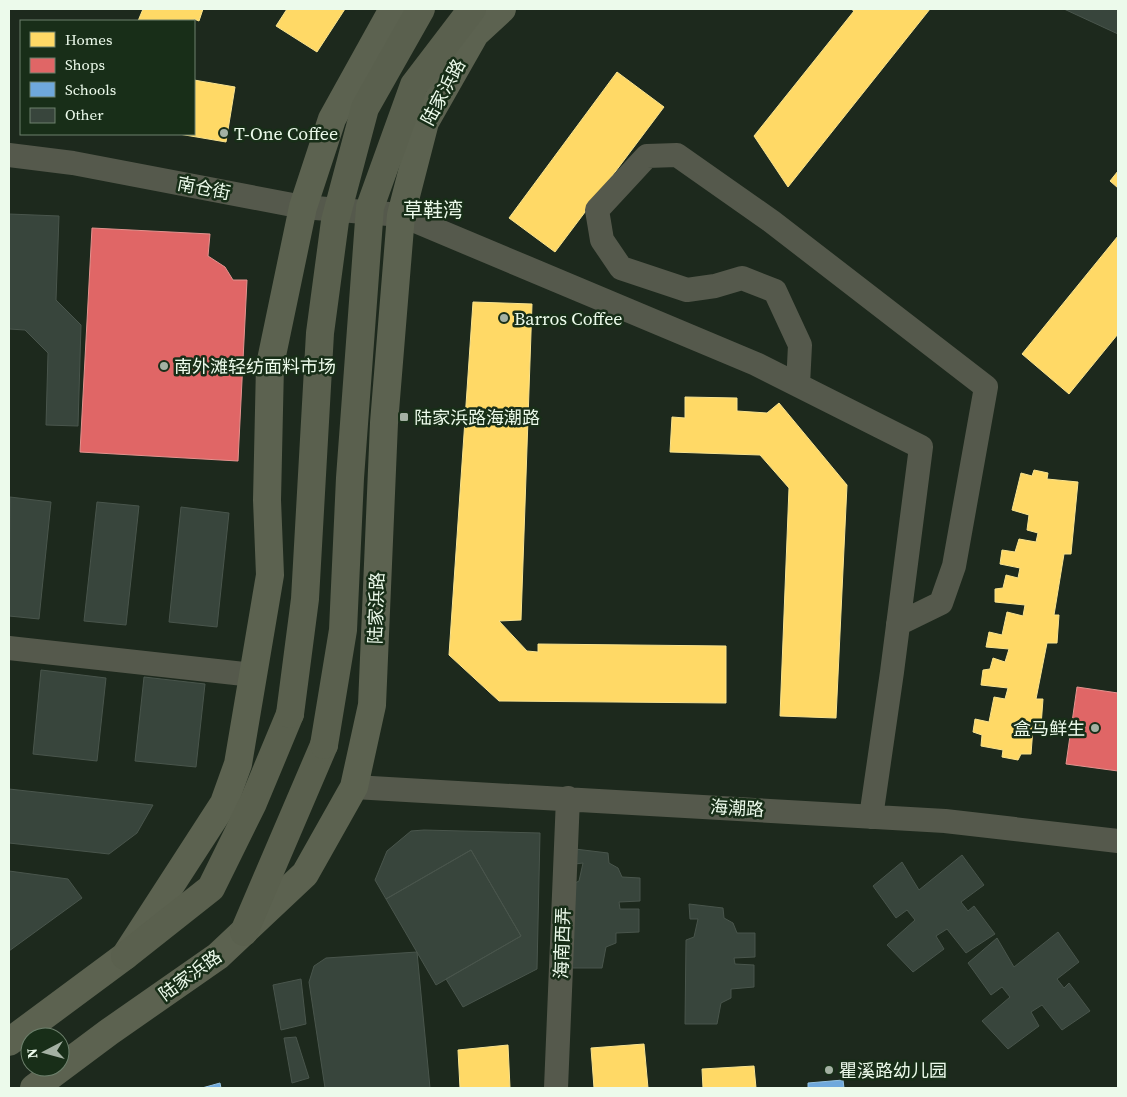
<svg xmlns="http://www.w3.org/2000/svg" width="1127" height="1097" viewBox="0 0 1127 1097" font-family="'Source Serif 4','Noto Sans SC',serif">
  <style>
    .homes { fill: #ffd966; stroke: #f9e38e }
    .shops { fill: #e06666; stroke: #e4928e }
    .schools { fill: #6fa8dc; stroke: #94c1e0 }
    .building { fill: #38453c; stroke: #49554c }
    .lines { fill: none; stroke-linecap: round; stroke-linejoin: round }
    .minor { stroke: #55594c; stroke-width: 24 }
    .primary { stroke: #5c6250; stroke-width: 28 }
    .trunk { stroke: #5a604e; stroke-width: 28 }
    .trunk-bridge { stroke: #5a604e; stroke-width: 28 }
    .poi-dot { fill: #a4b1a3; stroke: #182e18; stroke-width: 2 }
    .labels { text-anchor: middle; dominant-baseline: central; stroke-width: 5; stroke-linejoin: round; paint-order: stroke }
    .street-label { font-size: 18px; fill: #ecfaeb; stroke: #182e18 }
    .poi-label { font-size: 18px; fill: #ecfaeb; stroke: #182e18; text-anchor: start }
    .quarter-label { font-size: 20px; fill: #ecfaeb; stroke: #182e18 }
  </style>
  <rect width="100%" height="100%" fill="#1d291d"/>
  <!-- homes -->
  <path class="homes" d="M 143,9 L 203,9 L 199,21 L 194,19 L 193,21 L 138,21 Z
    M 287,9 L 345,9 L 317,52 L 276,26 Z
    M 851,9 L 930,9 L 788,187 L 754,136 L 854,11 Z
    M 617,72 L 664,107 L 555,252 L 509,218 Z
    M 194,80 L 235,87 L 226,142 L 179,134 L 194,134 Z
    M 1118,171 L 1118,188 L 1110,181 Z
    M 1118,236 L 1118,334 L 1069,394 L 1022,354 Z
    M 473,302 L 532,304 L 521,620 L 499,621 L 527,651 L 538,652 L 538,644 L 726,646 L 726,703 L 499,701 L 449,655 Z
    M 685,397 L 737,398 L 737,411 L 767,413 L 779,403 L 847,485 L 836,718 L 780,716 L 789,488 L 760,455 L 670,452 L 672,417 L 685,418 Z
    M 1034,470 L 1048,473 L 1047,479 L 1078,482 L 1071,554 L 1064,554 L 1054,615 L 1059,615 L 1057,643 L 1047,643 L 1036,699 L 1043,699 L 1041,726 L 1033,728 L 1031,754 L 1021,754 L 1018,760 L 1002,757 L 1003,750 L 981,746 L 982,735 L 973,732 L 975,719 L 989,722 L 994,697 L 1005,699 L 1008,688 L 981,685 L 983,670 L 990,669 L 993,658 L 1005,662 L 1009,649 L 986,647 L 989,632 L 1002,635 L 1007,612 L 1023,616 L 1025,605 L 995,602 L 995,589 L 1003,588 L 1006,575 L 1018,578 L 1020,568 L 1000,564 L 1002,550 L 1015,552 L 1019,539 L 1036,542 L 1038,533 L 1027,530 L 1029,515 L 1012,510 L 1021,473 L 1032,476 Z
    M 644,1044 L 648,1088 L 594,1088 L 591,1048 Z
    M 508,1045 L 510,1088 L 460,1088 L 458,1050 Z
    M 754,1066 L 756,1088 L 703,1088 L 702,1069 Z"/>
  <!-- shops -->
  <path class="shops" d="M 92,228 L 210,234 L 208,256 L 225,267 L 233,280 L 247,280 L 238,461 L 80,452 Z
    M 1077,687 L 1118,693 L 1118,771 L 1066,764 Z"/>
  <!-- schools -->
  <path class="schools" d="M 843,1080 L 844,1088 L 808,1088 L 808,1083 Z
    M 220,1083 L 221,1088 L 202,1088 Z"/>
  <!-- building -->
  <path class="building" d="M 1064,9 L 1118,9 L 1118,34 Z
    M 9,214 L 59,216 L 56,300 L 81,325 L 78,426 L 46,425 L 48,353 L 25,330 L 9,329 Z
    M 10,497 L 51,502 L 39,619 L 9,616 Z
    M 97,502 L 139,506 L 126,625 L 84,621 Z
    M 181,507 L 229,513 L 217,627 L 169,622 Z
    M 41,670 L 106,678 L 97,761 L 33,754 Z
    M 144,677 L 205,684 L 196,767 L 135,761 Z
    M 9,789 L 153,805 L 137,833 L 109,854 L 9,843 Z
    M 424,830 L 540,833 L 537,969 L 463,1007 L 446,979 L 521,936 L 471,850 L 386,899 L 375,880 L 387,851 L 411,831 Z
    M 575,849 L 608,853 L 609,863 L 618,868 L 622,877 L 640,878 L 640,901 L 619,902 L 620,909 L 639,909 L 639,932 L 616,933 L 616,943 L 606,947 L 602,968 L 570,968 L 571,885 L 579,881 L 583,863 L 575,864 Z
    M 471,850 L 521,936 L 436,985 L 386,899 Z
    M 962,855 L 984,885 L 961,902 L 968,911 L 974,906 L 995,934 L 966,953 L 947,929 L 936,936 L 944,949 L 913,972 L 887,945 L 915,920 L 907,910 L 896,918 L 873,886 L 902,862 L 919,890 Z
    M 9,871 L 68,879 L 82,898 L 9,951 Z
    M 689,904 L 723,908 L 724,918 L 733,923 L 737,933 L 755,933 L 755,957 L 734,958 L 735,964 L 754,965 L 754,987 L 731,989 L 731,998 L 721,1003 L 717,1024 L 685,1024 L 686,940 L 694,937 L 698,919 L 690,919 Z
    M 1058,932 L 1079,962 L 1057,979 L 1064,988 L 1069,983 L 1090,1011 L 1062,1030 L 1042,1005 L 1031,1012 L 1039,1026 L 1008,1049 L 982,1021 L 1010,997 L 1002,987 L 991,995 L 968,963 L 997,938 L 1014,967 Z
    M 417,952 L 430,1088 L 325,1088 L 309,982 L 314,966 L 326,958 Z
    M 301,979 L 306,1024 L 281,1030 L 273,985 Z
    M 296,1037 L 309,1078 L 292,1083 L 284,1038 Z"/>
  <g class="lines">
    <!-- minor -->
    <path class="minor" d="M 9,155 L 73,163 L 303,207 L 401,215 L 756,364 L 921,447 L 892,672 L 871,817
      M 798,385 L 800,345 L 775,291 L 742,278 L 715,286 L 687,290 L 621,268 L 602,240 L 597,210 L 647,156 L 677,155 L 771,221 L 986,387 L 954,566 L 941,603 L 898,624
      M 9,648 L 253,675
      M 354,787 L 945,821 L 1118,841
      M 556,1088 L 568,798"/>
    <!-- primary -->
    <path class="primary" d="M 9,1042 L 125,956 L 224,803 L 238,764 L 270,575 L 267,500 L 270,365 L 303,207 L 332,119 L 393,9
      M 34,1088 L 109,1032 L 218,956 L 305,874 L 354,787 L 372,705 L 384,423 L 401,215 L 425,122 L 475,34 L 502,9"/>
    <!-- trunk -->
    <path class="trunk" d="M 244,932 L 324,745
      M 125,956 L 211,888 L 253,803 L 290,714"/>
    <!-- trunk-bridge -->
    <path class="trunk-bridge" d="M 290,714 L 305,599 L 320,333 L 335,221 L 365,108 L 421,9
      M 324,745 L 343,630 L 350,478 L 370,207 L 414,85 L 472,9"/>
  </g>
  <!-- markers -->
  <g class="poi-dot">
    <circle cx="224" cy="133" r="5"/>
    <circle cx="504" cy="318" r="5"/>
    <circle cx="164" cy="366" r="5"/>
    <rect x="399" y="412" width="10" height="10" rx="2.5"/>
    <circle cx="1095" cy="728" r="5"/>
    <circle cx="829" cy="1070" r="5"/>
  </g>
  <g class="labels">
    <!-- street labels -->
    <g class="street-label">
      <text transform="translate(443 92) rotate(-62)">陆家浜路</text>
      <text transform="translate(204 188) rotate(11)">南仓街</text>
      <text transform="translate(376 608) rotate(-88)">陆家浜路</text>
      <text transform="translate(737 808) rotate(3)">海潮路</text>
      <text transform="translate(562 943) rotate(-88)">海南西弄</text>
      <text transform="translate(190 975) rotate(-36)">陆家浜路</text>
    </g>
    <!-- poi labels -->
    <g class="poi-label">
      <text x="234" y="133">T-One Coffee</text>
      <text x="514" y="318">Barros Coffee</text>
      <text x="174" y="366">南外滩轻纺面料市场</text>
      <text x="414" y="417">陆家浜路海潮路</text>
      <text x="1085" y="728" text-anchor="end">盒马鲜生</text>
      <text x="839" y="1070">瞿溪路幼儿园</text>
    </g>
    <!-- quarter labels -->
    <g class="quarter-label">
      <text x="433" y="210">草鞋湾</text>
    </g>
  </g>
  <!-- border -->
  <rect width="1127" height="1097" fill="none" stroke="#ecfaeb" stroke-width="20"/>
  <!-- legend -->
  <rect x="20" y="20" width="175" height="115" fill="#182e18" stroke="#6d806c"/>
  <rect x="30" y="32" width="25" height="15" fill="#ffd966" stroke="#6d806c"/>
  <text x="65" y="45" font-size="15" fill="#ecfaeb">Homes</text>
  <rect x="30" y="58" width="25" height="15" fill="#e06666" stroke="#6d806c"/>
  <text x="65" y="70" font-size="15" fill="#ecfaeb">Shops</text>
  <rect x="30" y="82" width="25" height="15" fill="#6fa8dc" stroke="#6d806c"/>
  <text x="65" y="95" font-size="15" fill="#ecfaeb">Schools</text>
  <rect x="30" y="108" width="25" height="15" fill="#38453c" stroke="#6d806c"/>
  <text x="65" y="120" font-size="15" fill="#ecfaeb">Other</text>
  <!-- north arrow -->
  <g transform="translate(45 1052) rotate(264)"><circle r="24" fill="#182e18" stroke="#6d806c"/>
  <path d="M0-4L9 19L0 12L-9 19Z" fill="#a4b1a3"/>
  <text y="-8" font-size="14" font-weight="bold" text-anchor="middle" fill="#ecfaeb">N</text>
  </g>
</svg>
